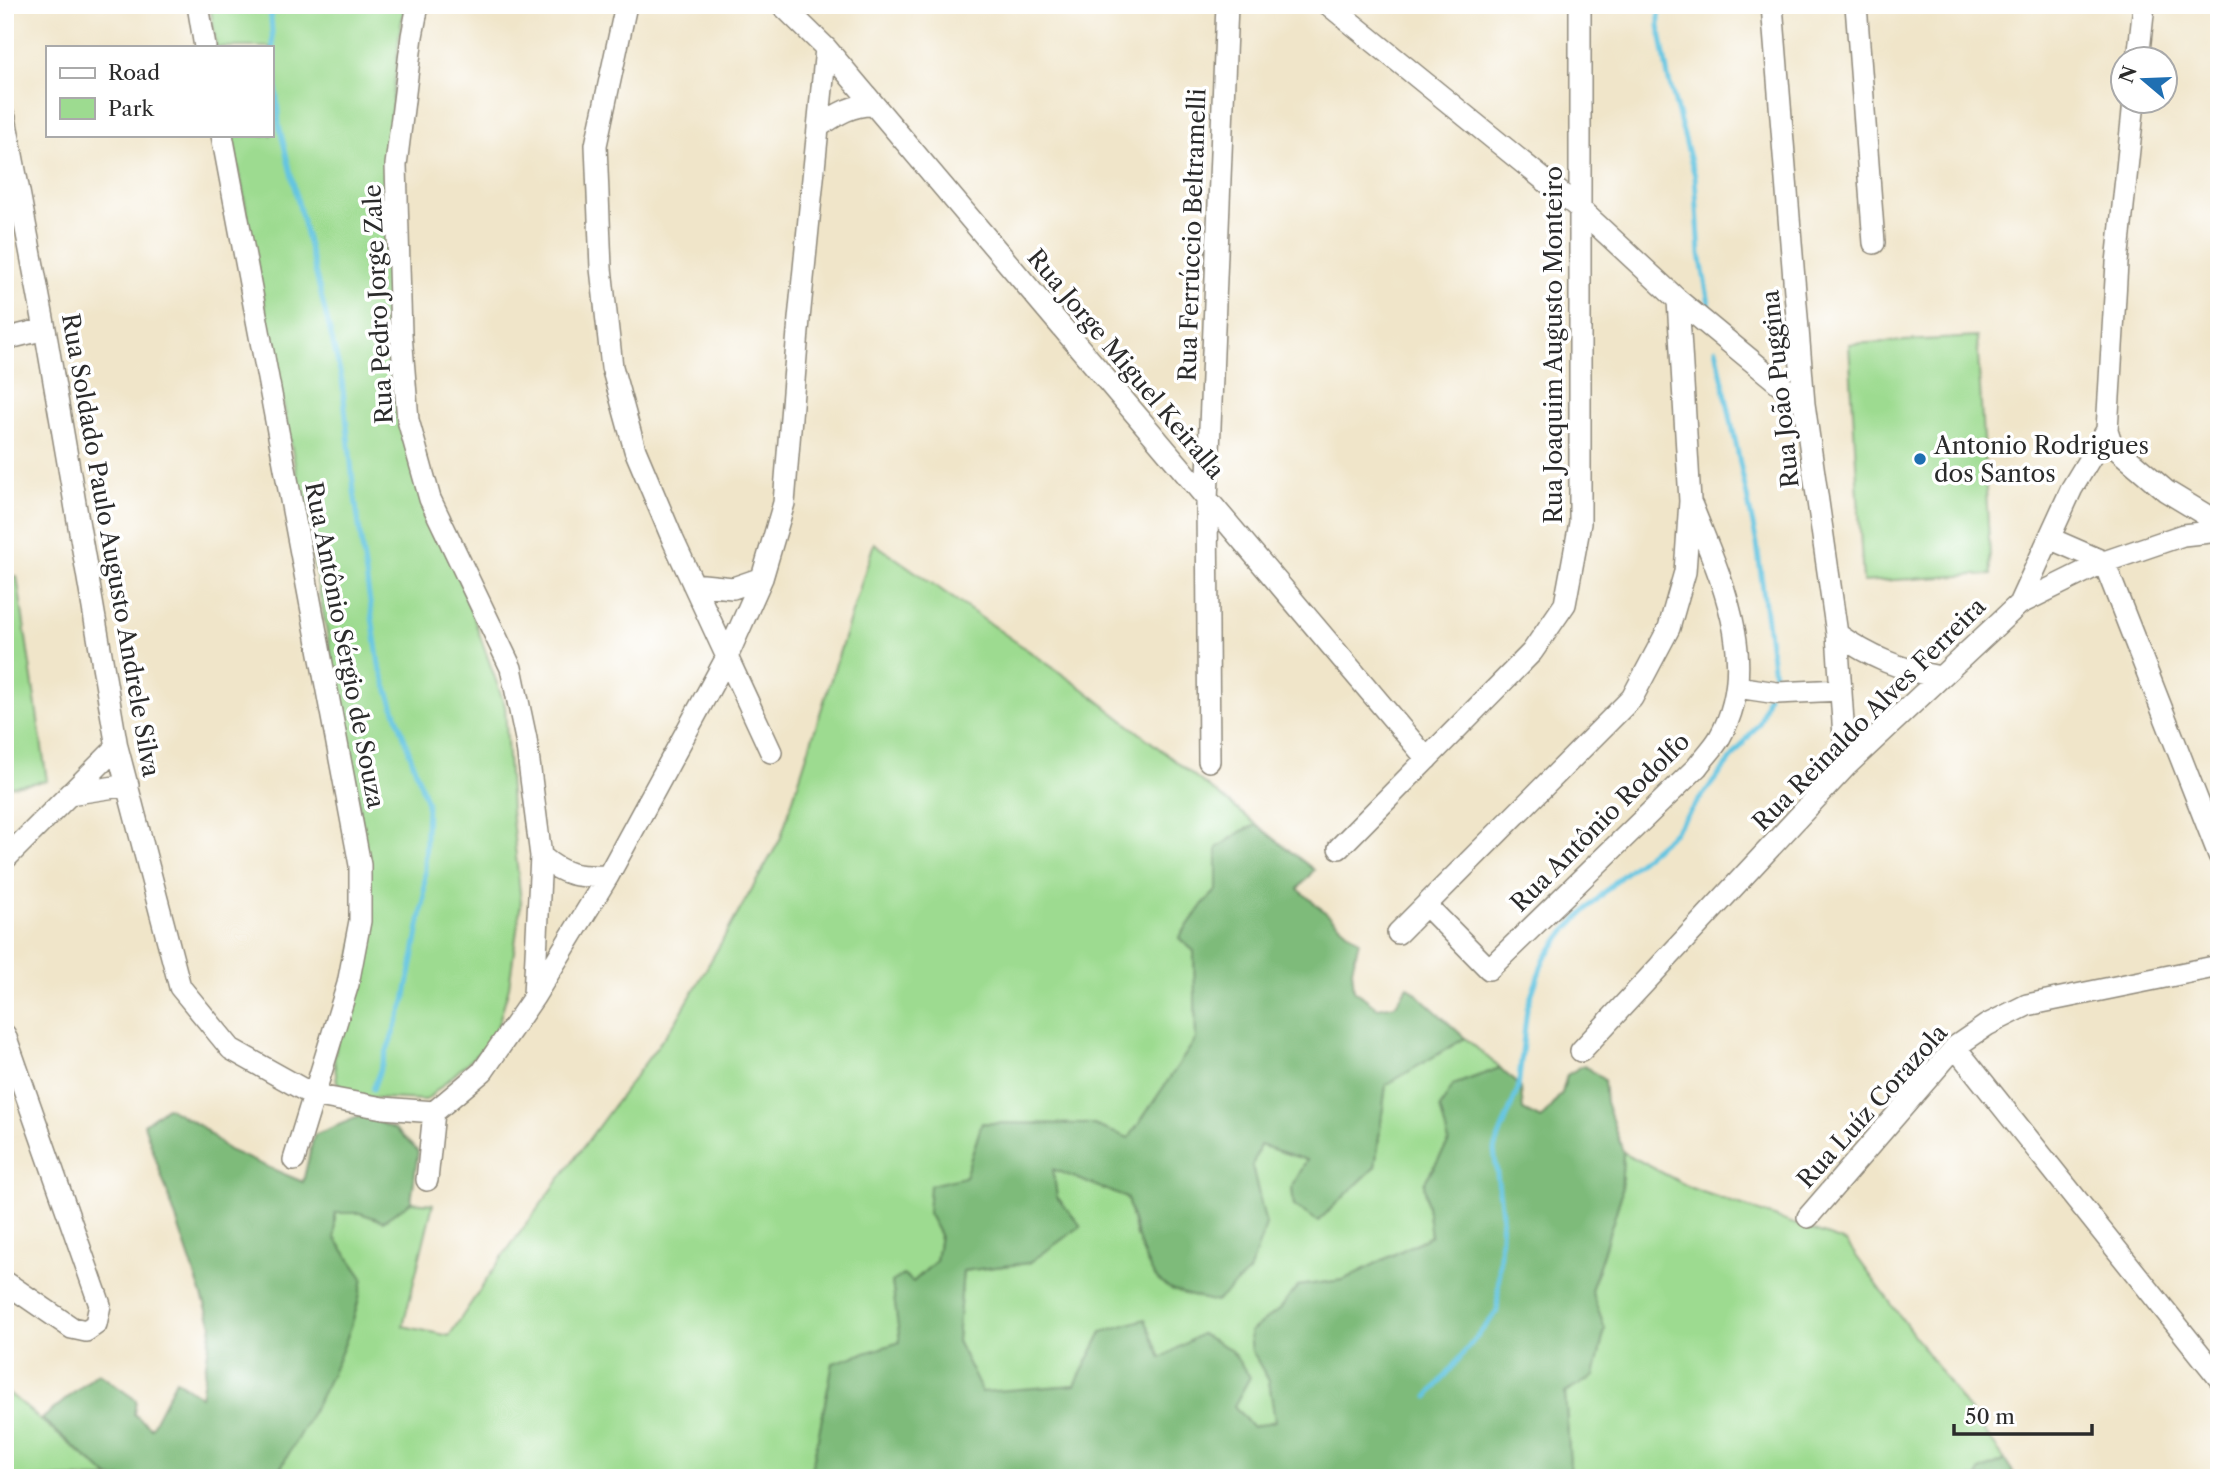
<svg xmlns="http://www.w3.org/2000/svg" width="2224" height="1483" viewBox="0 0 2224 1483" font-family="'Libre Caslon Text',serif">
  <style>
    .green { fill: #9ddb90; stroke: #64835e; stroke-width: 2 }
    .forest { fill: #7ebb7a; stroke: #547352; stroke-width: 2 }
    .lines { fill: none; stroke-linecap: round; stroke-linejoin: round }
    .stream { stroke: #63c5e1; stroke-width: 5 }
    .minor-casing { stroke: #8e887a; stroke-width: 24 }
    .minor { stroke: #fff; stroke-width: 21 }
    .poi-dot { fill: #1f6fb2; stroke: #fff; stroke-width: 2.5 }
    .labels { text-anchor: middle; dominant-baseline: central; stroke-width: 7; stroke-linejoin: round; paint-order: stroke }
    .street-label { font-size: 24px; fill: #2b2b2b; stroke: #fff }
    .poi-label { font-size: 24px; fill: #2b2b2b; stroke: #fff; text-anchor: start }
  </style>
  <rect width="100%" height="100%" fill="#fff"/>
  <filter id="ink" filterUnits="userSpaceOnUse"><feTurbulence type="fractalNoise" baseFrequency=".0143" numOctaves="2"/><feDisplacementMap in="SourceGraphic" scale="14" xChannelSelector="R" yChannelSelector="G"/><feConvolveMatrix kernelMatrix="1 2 1 2 8 2 1 2 1" color-interpolation-filters="sRGB"/></filter>
  <filter id="wash" filterUnits="userSpaceOnUse"><feTurbulence type="fractalNoise" baseFrequency=".00686" numOctaves="4" result="noise"/><feDisplacementMap in="SourceGraphic" scale="28" xChannelSelector="R" yChannelSelector="G"/><feGaussianBlur stdDeviation="1.57" result="paint"/><feColorMatrix in="noise" values="0 0 0 0 0 0 0 0 0 0 0 0 0 0 0 0 0 1.4 0 .05"/><feComposite in="paint" operator="in"/></filter>
  <g filter="url(#wash)">
    <rect width="100%" height="100%" fill="#f0e5c9"/>
    <!-- green -->
    <path class="green" d="M 210,5 L 405,5 L 400,31 L 386,163 L 387,234 L 399,384 L 459,577 L 505,706 L 511,810 L 521,902 L 509,987 L 494,1039 L 426,1100 L 354,1097 L 337,1082 L 334,1059 L 368,870 L 356,785 L 232,135 L 271,135 L 271,47 L 216,47 Z
      M 1977,337 L 1991,574 L 1863,582 L 1849,344 Z
      M 874,543 L 1082,688 L 1257,825 L 1242,831 L 1217,848 L 1218,890 L 1203,904 L 1179,938 L 1194,951 L 1196,1039 L 1129,1139 L 1091,1124 L 982,1123 L 965,1177 L 928,1213 L 940,1235 L 936,1261 L 913,1282 L 892,1282 L 901,1342 L 833,1364 L 810,1478 L 277,1478 L 363,1278 L 335,1238 L 335,1213 L 360,1213 L 383,1221 L 411,1202 L 433,1204 L 403,1326 L 449,1336 L 500,1260 L 678,1018 L 780,840 Z
      M 17,576 L 47,781 L 5,787 L 5,578 Z
      M 1465,1038 L 1500,1068 L 1453,1085 L 1449,1142 L 1424,1183 L 1431,1236 L 1343,1280 L 1298,1286 L 1280,1309 L 1250,1332 L 1252,1351 L 1269,1381 L 1276,1421 L 1252,1427 L 1234,1406 L 1201,1334 L 1161,1359 L 1102,1332 L 1076,1385 L 982,1393 L 957,1341 L 963,1271 L 1029,1263 L 1057,1197 L 1053,1169 L 1127,1198 L 1136,1237 L 1266,1225 L 1252,1166 L 1260,1145 L 1307,1160 L 1292,1187 L 1294,1206 L 1318,1221 L 1375,1167 L 1386,1085 Z
      M 1623,1152 L 1691,1188 L 1846,1242 L 2005,1460 L 1981,1471 L 1978,1478 L 1571,1478 L 1565,1393 L 1594,1375 L 1605,1329 L 1591,1291 L 1621,1196 Z
      M 5,1390 L 110,1478 L 5,1478 Z"/>
    <!-- forest -->
    <path class="forest" d="M 1257,825 L 1314,870 L 1298,889 L 1359,941 L 1352,969 L 1354,990 L 1378,1008 L 1395,1005 L 1408,986 L 1465,1038 L 1386,1085 L 1375,1167 L 1318,1221 L 1294,1206 L 1292,1187 L 1307,1160 L 1260,1145 L 1252,1166 L 1266,1225 L 1249,1272 L 1216,1302 C 1198,1297 1173,1294 1159,1281 C 1144,1268 1132,1217 1127,1198 L 1053,1169 L 1057,1197 L 1081,1226 L 1029,1263 L 963,1271 L 957,1341 L 982,1392 L 1075,1385 L 1102,1332 L 1145,1319 L 1161,1358 L 1201,1334 L 1230,1349 L 1250,1377 L 1234,1406 L 1252,1427 L 1275,1421 L 1269,1381 L 1252,1351 L 1250,1332 L 1280,1309 L 1298,1286 L 1343,1280 L 1431,1236 L 1424,1183 L 1449,1142 L 1440,1108 L 1453,1085 L 1500,1068 L 1521,1088 L 1523,1110 L 1541,1119 L 1562,1093 L 1567,1075 L 1584,1065 L 1604,1080 L 1606,1102 L 1623,1152 L 1621,1196 L 1591,1291 L 1605,1329 L 1594,1376 L 1565,1393 L 1571,1478 L 810,1478 L 833,1363 L 900,1342 L 892,1282 L 903,1275 L 913,1282 L 936,1261 L 940,1235 L 928,1213 L 930,1185 L 965,1177 L 982,1123 L 1091,1124 L 1129,1138 L 1196,1039 L 1194,951 L 1179,938 L 1203,904 L 1217,890 L 1217,848 L 1242,831 Z
      M 167,1107 L 202,1127 L 228,1150 L 303,1182 L 314,1135 L 363,1115 L 395,1129 L 418,1151 L 411,1202 L 383,1221 L 360,1213 L 335,1213 L 335,1238 L 363,1278 C 352,1347 315,1408 281,1467 L 277,1478 L 110,1478 L 42,1419 L 98,1373 L 136,1400 L 134,1414 L 151,1428 L 176,1380 L 201,1397 L 212,1325 L 144,1124 Z
      M 2005,1460 L 2017,1478 L 1978,1478 L 1980,1471 Z"/>
    <g class="lines">
      <!-- stream -->
      <path class="stream" d="M 270,5 L 279,125 L 342,380 L 354,491 L 379,665 L 427,803 L 424,900 L 405,1001 L 373,1089
        M 1659,5 L 1659,26 L 1668,77 L 1695,176 L 1700,254 L 1710,309
        M 1716,349 L 1757,544 L 1774,675 L 1770,687
        M 1428,1397 L 1497,1312 L 1502,1214 L 1494,1150 L 1518,1089 L 1527,1008 L 1544,959 L 1567,929 L 1617,880 L 1674,832 L 1760,722 L 1768,696"/>
    </g>
  </g>
  <g filter="url(#ink)">
    <g class="lines">
      <defs>
        <path id="minor" d="M 198,5 L 205,47
          M 418,5 L 412,36 L 396,165 L 401,334 L 408,420 L 430,499 L 511,668 L 526,739 L 541,856 L 534,995
          M 626,5 L 596,145 L 601,268 L 612,367 L 635,450 L 673,540 L 771,752
          M 782,5 L 826,48 L 1427,759
          M 1329,5 L 1580,209 L 1678,300 L 1804,404
          M 1772,5 L 1804,404 L 1837,634 L 1846,766
          M 1856,5 L 1874,243
          M 2138,60 L 2144,5
          M 5,118 L 45,329 L 117,747 L 180,987 L 231,1049 L 313,1095 L 383,1108 L 434,1112 L 483,1071 L 534,997 L 608,876 L 727,657 L 762,578 L 784,503 L 799,319 L 826,48
          M 818,127 C 836,115 852,104 874,105
          M 222,135 L 360,865 L 360,921 L 348,984 L 294,1160
          M 5,339 L 45,329
          M 2107,430 L 2112,445 L 2166,491 L 2219,523
          M 2049,538 L 2104,562 L 2219,855
          M 693,584 L 733,588 L 762,578
          M 2019,604 L 2072,488 L 2107,430 L 2117,263 L 2134,102
          M 1837,634 C 1870,657 1901,670 1940,677
          M 1737,687 L 1777,693 L 1841,690
          M 1209,761 L 1207,501 L 1227,5
          M 69,794 L 128,785
          M 1339,848 L 1532,652 L 1565,604 L 1580,523 L 1580,5
          M 541,856 C 564,876 578,877 608,876
          M 5,859 L 117,747
          M 1426,905 L 1489,969 L 1697,767 C 1704,757 1714,748 1720,737 C 1762,662 1720,577 1692,506
          M 1398,933 L 1632,698 L 1669,628 L 1685,572 L 1690,501 L 1678,300
          M 5,1035 L 100,1305 L 96,1324 L 86,1331 L 72,1328 L 5,1282
          M 1955,1047 L 2219,1378
          M 1581,1051 L 1846,766 L 2019,604 L 2104,562 L 2183,535 L 2219,531
          M 427,1180 L 434,1112
          M 1808,1217 L 1955,1047 L 1987,1025 L 2027,1005 L 2219,966"/>
      </defs>
      <!-- minor casing -->
      <use href="#minor" class="minor-casing"/>
      <!-- minor -->
      <use href="#minor" class="minor"/>
    </g>
  </g>
  <!-- markers -->
  <circle class="poi-dot" cx="1920" cy="459" r="7"/>
  <g class="labels">
    <!-- street labels -->
    <g class="street-label">
      <text transform="translate(1192 235) rotate(-88)">Rua Ferrúccio Beltramelli</text>
      <text transform="translate(378 304) rotate(-93)">Rua Pedro Jorge Zale</text>
      <text transform="translate(1553 345) rotate(-90)">Rua Joaquim Augusto Monteiro</text>
      <text transform="translate(1126 364) rotate(50)">Rua Jorge Miguel Keiralla</text>
      <text transform="translate(1780 389) rotate(-96)">Rua João Puggina</text>
      <text transform="translate(111 545) rotate(80)">Rua Soldado Paulo Augusto Andrele Silva</text>
      <text transform="translate(345 645) rotate(79)">Rua Antônio Sérgio de Souza</text>
      <text transform="translate(1869 714) rotate(-45)">Rua Reinaldo Alves Ferreira</text>
      <text transform="translate(1600 822) rotate(-45)">Rua Antônio Rodolfo</text>
      <text transform="translate(1872 1106) rotate(-48)">Rua Luíz Corazola</text>
    </g>
    <!-- poi labels -->
    <g class="poi-label">
      <text x="1934" y="445">Antonio Rodrigues<tspan x="1934" dy="28">dos Santos</tspan></text>
    </g>
  </g>
  <!-- margin -->
  <rect width="2224" height="1483" fill="none" stroke="#fff" stroke-width="28"/>
  <!-- legend -->
  <rect x="46" y="46" width="228" height="91" fill="#ffffff" stroke="#aaaaaa" stroke-width="2"/>
  <rect x="60" y="68" width="35" height="10" fill="#ffffff" stroke="#aaaaaa" stroke-width="2"/>
  <text x="108" y="80" font-size="21" fill="#2b2b2b">Road</text>
  <rect x="60" y="98" width="35" height="21" fill="#9ddb90" stroke="#aaaaaa" stroke-width="2"/>
  <text x="108" y="116" font-size="21" fill="#2b2b2b">Park</text>
  <!-- north arrow -->
  <g transform="translate(2144 80) rotate(289)"><circle r="33" fill="#ffffff" stroke="#aaaaaa" stroke-width="2"/>
  <path d="M0-5L12 26L0 18L-12 26Z" fill="#1f6fb2"/>
  <text y="-10" font-size="19" font-weight="bold" text-anchor="middle" fill="#2b2b2b">N</text>
  </g>
  <!-- scale -->
  <path d="M1954 1424v10h138v-10" fill="none" stroke="#2b2b2b" stroke-width="3.5"/>
  <text x="1965" y="1424" font-size="21" fill="#2b2b2b" stroke="#ffffff" stroke-width="5" paint-order="stroke">50 m</text>
</svg>
